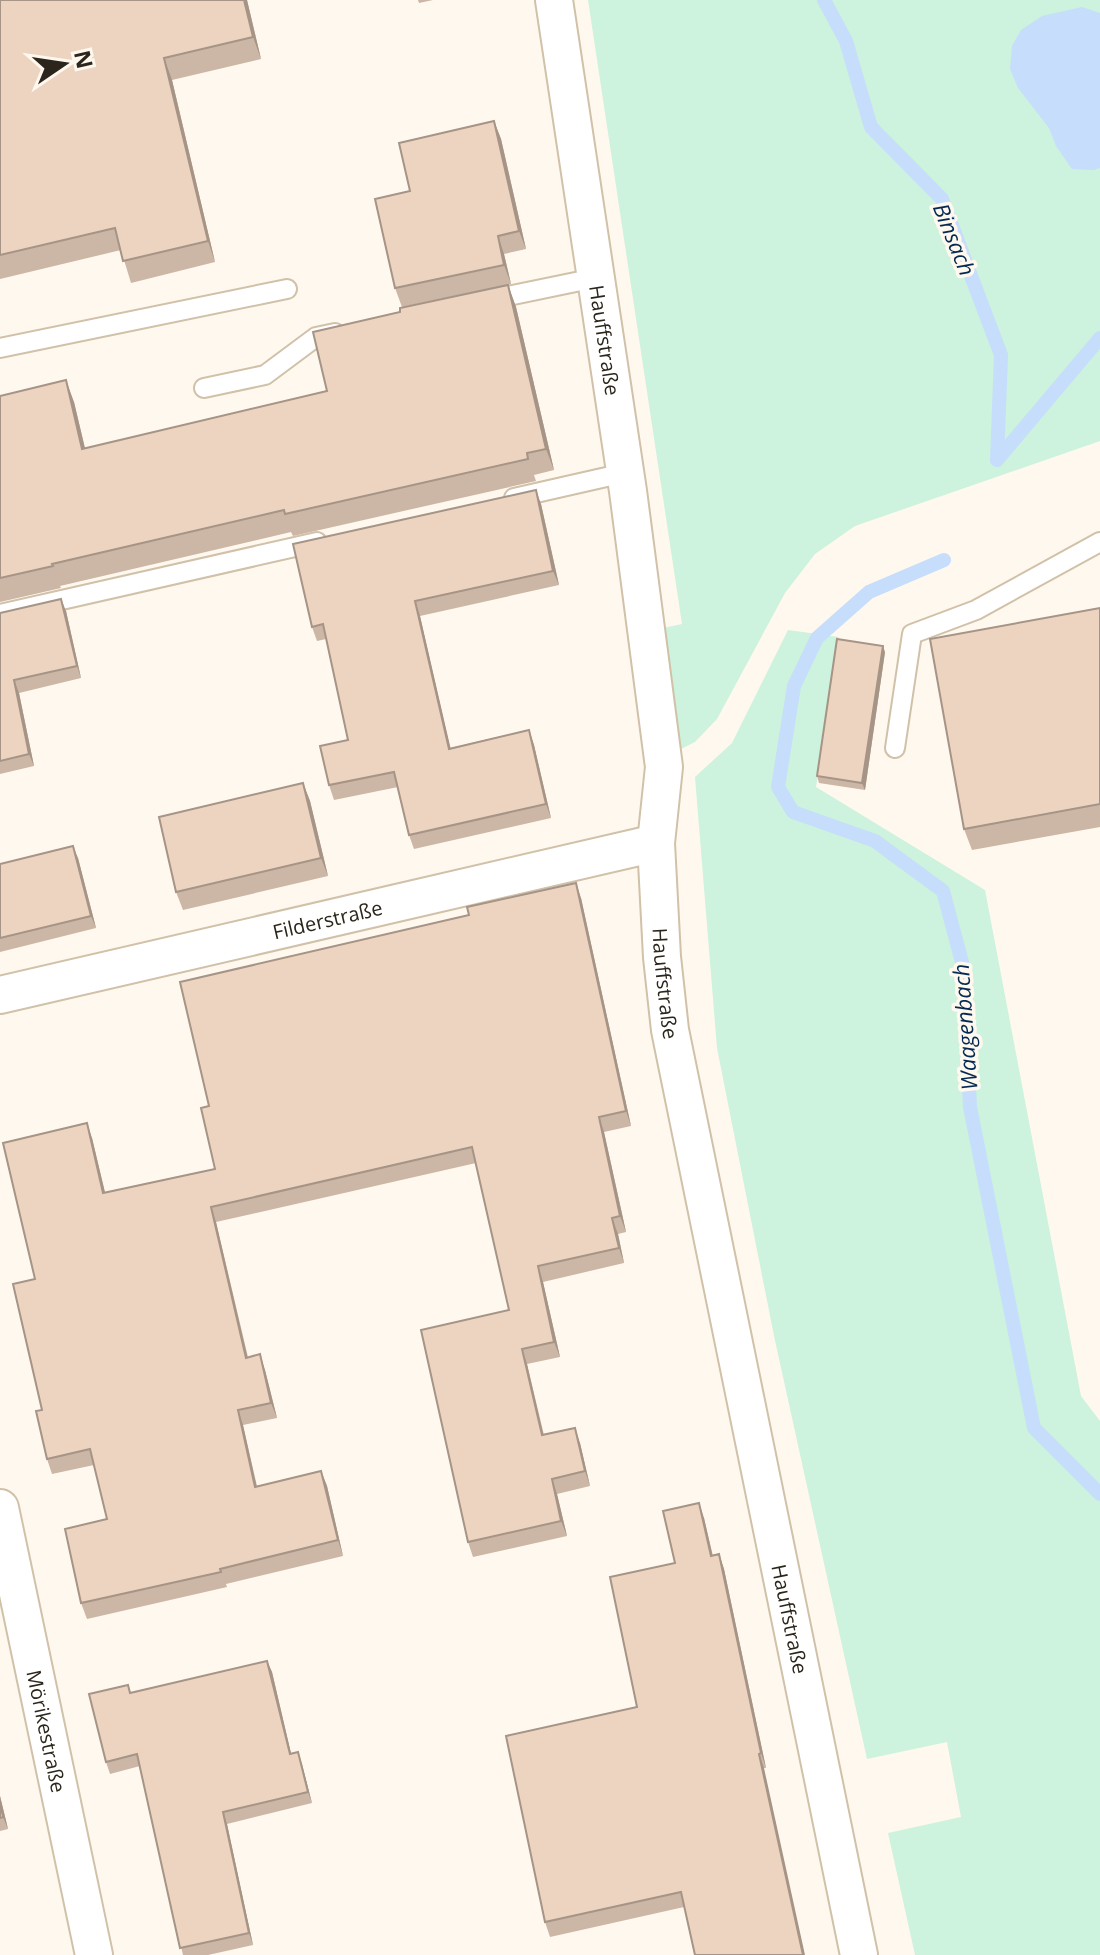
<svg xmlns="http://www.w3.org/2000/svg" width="1100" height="1955" viewBox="0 0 1100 1955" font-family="'Open Sans',sans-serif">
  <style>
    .green { fill: #cdf2dd }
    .water { fill: #c6ddfb }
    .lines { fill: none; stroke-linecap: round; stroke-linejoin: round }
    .stream { stroke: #c6ddfb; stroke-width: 14 }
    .service-casing { stroke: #d1c1a9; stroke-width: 22 }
    .minor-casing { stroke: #d1c1a9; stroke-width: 40 }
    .service { stroke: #fff; stroke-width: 18 }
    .minor { stroke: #fff; stroke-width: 36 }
    .wall { fill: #ccb6a5 }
    .shaded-wall { fill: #a69486 }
    .building { fill: #edd4c0; stroke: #a69486; stroke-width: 2 }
    .labels { text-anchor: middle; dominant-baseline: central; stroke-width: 7; stroke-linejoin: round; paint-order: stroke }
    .street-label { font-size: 20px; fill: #2b251b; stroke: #fff8ee }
    .water-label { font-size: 22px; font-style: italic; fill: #042a54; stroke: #fff8ee }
  </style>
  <rect width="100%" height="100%" fill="#fff8ee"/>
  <!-- green -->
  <path class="green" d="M 588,0 L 1100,0 L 1100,441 L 855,526 L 815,554 L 785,593 L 717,719 L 695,742 L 677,751 L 663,628 L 682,624 Z
    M 788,630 L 839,637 L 816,787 L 985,890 L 1081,1396 L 1100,1421 L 1100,1955 L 915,1955 L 888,1833 L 961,1817 L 947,1742 L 867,1759 L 774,1336 L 717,1048 L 695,777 L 732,743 Z"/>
  <!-- water -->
  <path class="water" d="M 1082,7 L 1100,13 L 1100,168 L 1094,170 L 1072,169 L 1056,146 L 1049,128 L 1018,88 L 1010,69 L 1012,46 L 1021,30 L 1042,16 Z"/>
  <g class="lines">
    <!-- stream -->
    <path class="stream" d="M 824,0 L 846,41 L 871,127 L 942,199 L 1001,355 L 997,460
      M 997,460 L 1100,338
      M 944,560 L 869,592 L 817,638 L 794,686 L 778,787 L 793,812 L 875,841 L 943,891 L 963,966 L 970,1107 L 1034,1428 L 1100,1494"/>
    <defs>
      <path id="service" d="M 489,300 L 595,278
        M 0,348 L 287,289
        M 204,388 L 265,375 L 316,337 L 335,333
        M 514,498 L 624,473
        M 0,614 L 317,542
        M 895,748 L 912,634 L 976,610 L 1100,542"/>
      <g id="minor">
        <path id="s1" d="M 554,0 L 628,491 L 664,767 L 656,843 L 662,957 L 670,1030 L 859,1955"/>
        <path id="s2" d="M 0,995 L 656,843"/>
        <path id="s3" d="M 0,1508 L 94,1955"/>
      </g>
    </defs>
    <!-- service casing -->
    <use href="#service" class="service-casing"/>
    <!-- minor casing -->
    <use href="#minor" class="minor-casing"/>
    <!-- service -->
    <use href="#service" class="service"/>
    <!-- minor -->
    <use href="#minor" class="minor"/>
  </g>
  <!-- wall -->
  <path class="wall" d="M 0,0 L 247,0 L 261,59 L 172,80 L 215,262 L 131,283 L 121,250 L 0,279 Z
    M 418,0 L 433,0 L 419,3 Z
    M 494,121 L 501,139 L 526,249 L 504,254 L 511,284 L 402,307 L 395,288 L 410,191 Z
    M 508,285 L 516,307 L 554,470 L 534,475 L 536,481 L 293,536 L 291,532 L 60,586 L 61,588 L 0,602 L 0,396 L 74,402 L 85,448 L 327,391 Z
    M 541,504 L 559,585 L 420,616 L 450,748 L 529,730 L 534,745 L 551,818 L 414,849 L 409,835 L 398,787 L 334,800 L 329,785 L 348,740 L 326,639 L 317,641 L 312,627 Z
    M 1100,608 L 1100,827 L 972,850 L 964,829 Z
    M 66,611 L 81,678 L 19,693 L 34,766 L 0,774 L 0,613 Z
    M 885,652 L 865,790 L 819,783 L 817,776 Z
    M 303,783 L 310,801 L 328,876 L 183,910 L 176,892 Z
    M 78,858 L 96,928 L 0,952 L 0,864 Z
    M 581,898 L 631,1126 L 604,1132 L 626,1232 L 618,1234 L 624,1263 L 543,1282 L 560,1357 L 527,1364 L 544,1435 L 580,1443 L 590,1486 L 557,1494 L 567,1536 L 473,1557 L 468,1542 L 509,1310 L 476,1163 L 216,1222 L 248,1357 L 265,1370 L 277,1418 L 243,1425 L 257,1486 L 321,1471 L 327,1486 L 343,1556 L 226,1584 L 227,1587 L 87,1619 L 81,1603 L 107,1519 L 94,1465 L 52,1474 L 47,1459 L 42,1410 L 35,1279 L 92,1138 L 105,1193 L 215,1169 L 209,1106 Z
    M 704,1518 L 713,1556 L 719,1554 L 724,1569 L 766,1768 L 764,1768 L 684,1907 L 550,1937 L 545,1922 L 637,1707 L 675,1563 Z
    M 267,1661 L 272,1672 L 291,1754 L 298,1752 L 312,1803 L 227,1824 L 253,1945 L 208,1955 L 183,1955 L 140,1766 L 110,1774 L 106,1762 L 131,1693 Z
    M 0,1796 L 8,1829 L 0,1831 Z"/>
  <!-- shaded-wall -->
  <path class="shaded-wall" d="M 244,0 L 247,0 L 261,59 L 253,37 Z
    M 164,58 L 172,80 L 215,262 L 208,241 Z
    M 494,121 L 501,139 L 526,249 L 519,231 Z
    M 498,236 L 504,254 L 511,284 L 504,265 Z
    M 508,285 L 516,307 L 554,470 L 546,449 Z
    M 66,380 L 74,402 L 90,470 L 82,449 Z
    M 536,490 L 541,504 L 559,585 L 553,571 Z
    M 61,599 L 66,611 L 81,678 L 77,666 Z
    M 415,601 L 420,616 L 454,763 L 449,749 Z
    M 883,646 L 885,652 L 865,790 L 862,783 Z
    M 14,680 L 19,693 L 34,766 L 29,754 Z
    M 529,730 L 534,745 L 551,818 L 546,804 Z
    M 303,783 L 310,801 L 328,876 L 321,858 Z
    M 73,846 L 78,858 L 96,928 L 91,916 Z
    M 576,883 L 581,898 L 631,1126 L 626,1111 Z
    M 599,1117 L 604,1132 L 626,1232 L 620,1216 Z
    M 87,1123 L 92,1138 L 109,1209 L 103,1193 Z
    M 211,1207 L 216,1222 L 251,1373 L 246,1358 Z
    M 612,1218 L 618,1234 L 624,1263 L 619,1248 Z
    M 538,1266 L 543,1282 L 560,1357 L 554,1342 Z
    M 522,1349 L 527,1364 L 547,1451 L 542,1435 Z
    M 260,1354 L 265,1370 L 277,1418 L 271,1403 Z
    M 238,1410 L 243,1425 L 260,1502 L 255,1487 Z
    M 575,1428 L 580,1443 L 590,1486 L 585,1471 Z
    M 321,1471 L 327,1486 L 343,1556 L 338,1540 Z
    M 552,1479 L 557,1494 L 567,1536 L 561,1521 Z
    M 699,1503 L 704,1518 L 716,1571 L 711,1556 Z
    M 719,1554 L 724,1569 L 766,1768 L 761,1753 Z
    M 267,1661 L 272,1672 L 294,1766 L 290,1754 Z
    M 298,1752 L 302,1764 L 312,1803 L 308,1792 Z
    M 759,1754 L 764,1768 L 805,1955 L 803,1955 Z
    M 0,1796 L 8,1829 L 3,1817 L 0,1803 Z
    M 223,1812 L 227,1824 L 253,1945 L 249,1933 Z"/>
  <!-- building -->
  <path class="building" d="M 0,0 L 244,0 L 253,37 L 164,58 L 208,241 L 123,261 L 115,228 L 0,255 Z
    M 494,121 L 519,231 L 498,236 L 504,265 L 395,288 L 375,199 L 410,191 L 399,143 Z
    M 508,285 L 546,449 L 527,453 L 528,459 L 285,514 L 284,510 L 52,564 L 53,566 L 0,578 L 0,396 L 66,380 L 82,449 L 327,391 L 313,332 L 400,312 L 400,308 Z
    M 536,490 L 553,571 L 415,601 L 449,749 L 529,730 L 546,804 L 409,835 L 394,772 L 329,785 L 320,746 L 348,740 L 323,624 L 312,627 L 293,544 Z
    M 61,599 L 77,666 L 14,680 L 29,754 L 0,761 L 0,613 Z
    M 1100,608 L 1100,804 L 964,829 L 930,639 Z
    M 837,639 L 883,646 L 862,783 L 817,776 Z
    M 303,783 L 321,858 L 176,892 L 159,817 Z
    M 73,846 L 91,916 L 0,938 L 0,864 Z
    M 576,883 L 626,1111 L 599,1117 L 620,1216 L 612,1218 L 619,1248 L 538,1266 L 554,1342 L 522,1349 L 542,1435 L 575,1428 L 585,1471 L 552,1479 L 561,1521 L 468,1542 L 421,1330 L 509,1310 L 472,1147 L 211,1207 L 246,1358 L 260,1354 L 271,1403 L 238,1410 L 255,1487 L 321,1471 L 338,1540 L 220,1569 L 221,1572 L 81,1603 L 65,1529 L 107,1519 L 90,1449 L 47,1459 L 36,1411 L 42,1410 L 13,1284 L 35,1279 L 3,1143 L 87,1123 L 103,1193 L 215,1169 L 201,1108 L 209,1106 L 180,982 L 469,915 L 467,907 Z
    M 699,1503 L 711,1556 L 719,1554 L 761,1753 L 759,1754 L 803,1955 L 695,1955 L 681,1892 L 545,1922 L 506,1736 L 637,1707 L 610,1577 L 675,1563 L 663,1511 Z
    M 267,1661 L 290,1754 L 298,1752 L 308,1792 L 223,1812 L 249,1933 L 180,1948 L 137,1754 L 106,1762 L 89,1694 L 128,1685 L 130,1693 Z
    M 0,1803 L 3,1817 L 0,1818 Z"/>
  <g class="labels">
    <!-- street labels -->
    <g class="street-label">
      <text stroke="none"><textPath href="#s1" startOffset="344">Hauffstraße</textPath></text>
      <text stroke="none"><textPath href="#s2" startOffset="336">Filderstraße</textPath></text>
      <text stroke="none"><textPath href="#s1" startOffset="992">Hauffstraße</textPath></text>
      <text stroke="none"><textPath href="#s1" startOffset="1640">Hauffstraße</textPath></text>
      <text stroke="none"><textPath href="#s3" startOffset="228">Mörikestraße</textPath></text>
    </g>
    <!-- water labels -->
    <g class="water-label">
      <text transform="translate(955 239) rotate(68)">Binsach</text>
      <text transform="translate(964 1027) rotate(-94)">Waagenbach</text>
    </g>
  </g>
  <!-- north arrow -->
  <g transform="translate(64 64) rotate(77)" stroke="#fff8ee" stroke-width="6" paint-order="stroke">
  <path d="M0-6L14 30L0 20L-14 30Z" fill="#2b251b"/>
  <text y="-12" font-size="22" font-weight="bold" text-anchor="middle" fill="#2b251b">N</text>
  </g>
</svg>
